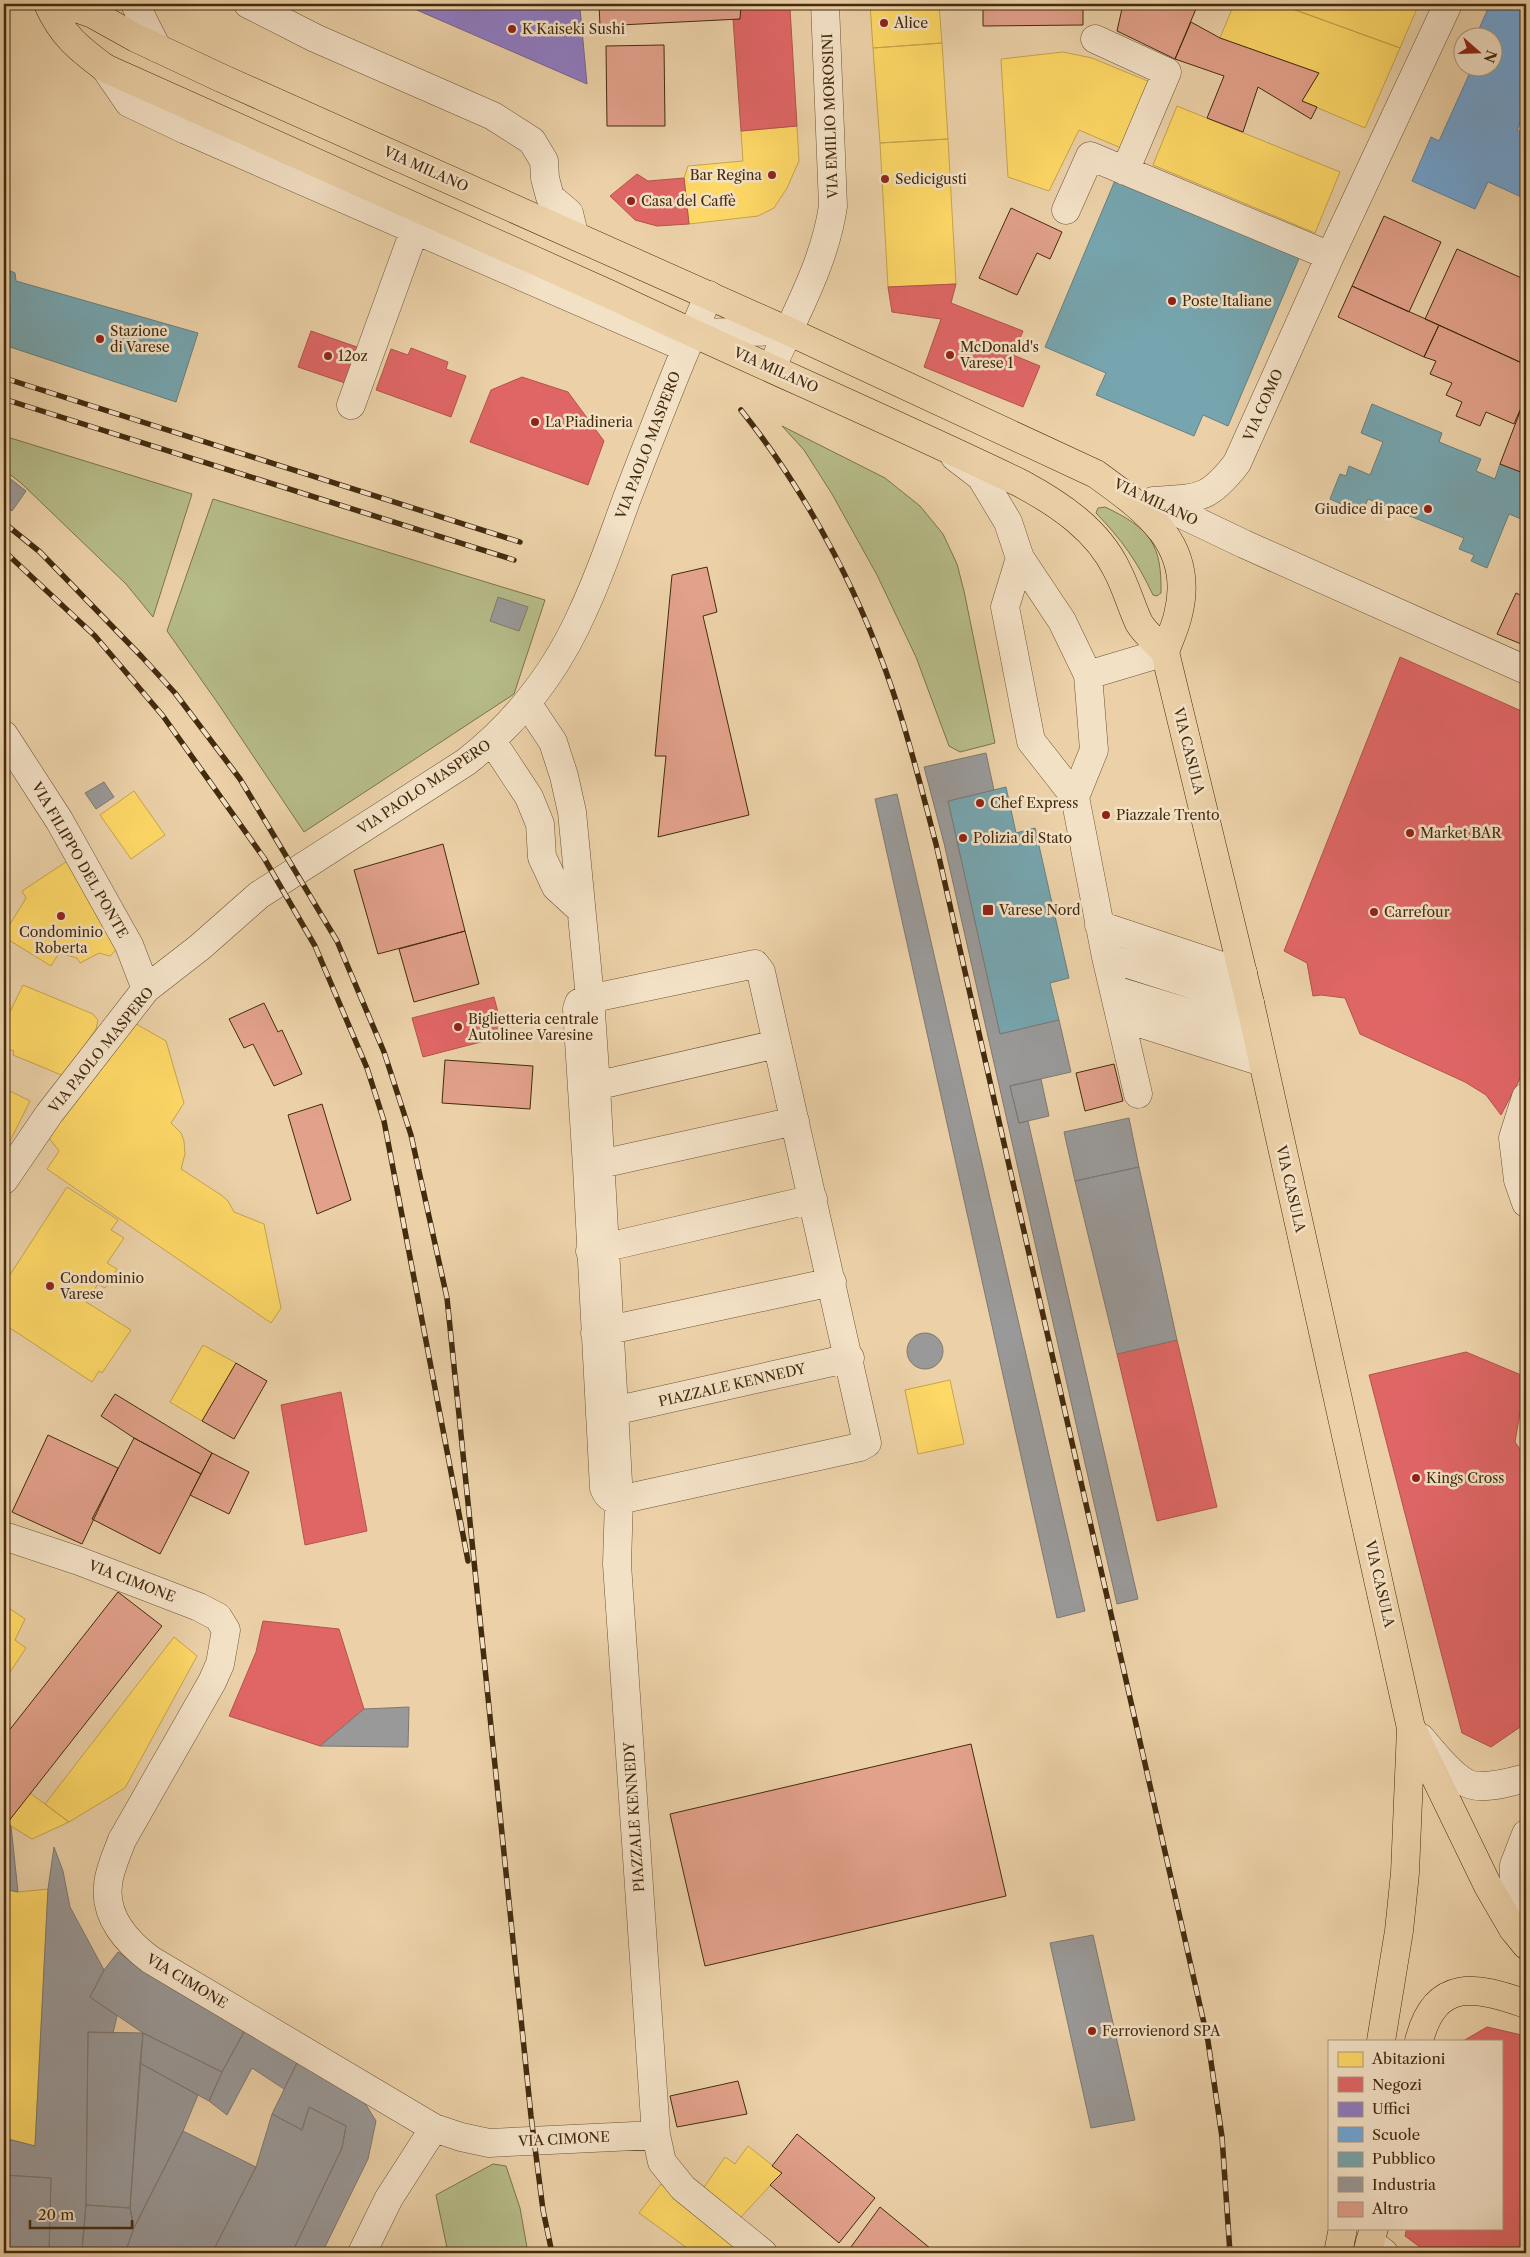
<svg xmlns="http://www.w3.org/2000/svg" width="1530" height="2257" viewBox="0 0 1530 2257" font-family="'Libre Caslon Text',serif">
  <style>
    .green { fill: #b6bc89; stroke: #7c744b }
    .homes { fill: #ffd966; stroke: #c7a54b }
    .shops { fill: #e06666; stroke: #b1544b }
    .offices { fill: #8e7cc3; stroke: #78648c }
    .schools { fill: #6fa8dc; stroke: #62829e }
    .public { fill: #76a5af; stroke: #67807e }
    .industry { fill: #999; stroke: #7f786f }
    .building { fill: #e2a18b; stroke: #432b0d }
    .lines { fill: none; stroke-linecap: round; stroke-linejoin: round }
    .minor-casing { stroke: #6d5434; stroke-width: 29 }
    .major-casing { stroke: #432b0d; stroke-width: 29 }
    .minor { stroke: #f3e1c6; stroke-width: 28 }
    .major { stroke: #ecd1a8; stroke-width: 28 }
    .rail-casing { stroke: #432b0d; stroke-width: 5.5 }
    .rail { stroke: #f3e1c6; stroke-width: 4; stroke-dasharray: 11; stroke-linecap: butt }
    .poi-dot { fill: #8f2418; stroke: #f3e1c6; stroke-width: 2 }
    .labels { text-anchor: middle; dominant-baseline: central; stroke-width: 5; stroke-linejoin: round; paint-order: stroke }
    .poi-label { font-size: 14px; fill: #432b0d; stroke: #f3e1c6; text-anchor: start }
    .street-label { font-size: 14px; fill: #432b0d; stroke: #f3e1c6 }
  </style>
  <rect width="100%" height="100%" fill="#ecd1a8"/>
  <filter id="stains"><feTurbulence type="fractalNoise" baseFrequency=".004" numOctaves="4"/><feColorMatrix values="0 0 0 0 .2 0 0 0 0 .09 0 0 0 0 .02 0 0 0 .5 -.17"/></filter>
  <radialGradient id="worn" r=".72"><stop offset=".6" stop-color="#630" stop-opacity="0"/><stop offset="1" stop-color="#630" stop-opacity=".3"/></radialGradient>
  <!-- green -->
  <path class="green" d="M 782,426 L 885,478 L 920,506 L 943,534 L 957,564 L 964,591 L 995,743 L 960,752 L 949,746 L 916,657 L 877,575 L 832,494 L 804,450 Z
    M 4,436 L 192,494 L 153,617 L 126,584 L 21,483 L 4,470 Z
    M 213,499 L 545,600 L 514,694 L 304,832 L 217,702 L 167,631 Z
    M 1105,507 C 1149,528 1162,543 1161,593 L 1157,596 L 1153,595 C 1137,561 1122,540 1096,513 L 1098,508 Z
    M 493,2164 L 506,2166 L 520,2208 L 528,2253 L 448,2253 L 436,2195 Z"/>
  <!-- homes -->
  <path class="homes" d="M 870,4 L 939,4 L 942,43 L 873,48 Z
    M 1234,4 L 1279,4 L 1400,48 L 1365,128 L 1302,101 L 1319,73 L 1220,38 Z
    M 1279,4 L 1419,4 L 1400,48 Z
    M 942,43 L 948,139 L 880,143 L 873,48 Z
    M 1063,52 L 1092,58 L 1150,82 L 1121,148 L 1079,130 L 1049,191 L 1008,177 L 1001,59 Z
    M 1177,106 L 1340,172 L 1315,233 L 1153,165 Z
    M 797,126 L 799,161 L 787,188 L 774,208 L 758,216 L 689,224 L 684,178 L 688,166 L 743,161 L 741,131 Z
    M 948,139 L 956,284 L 888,287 L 880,143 Z
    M 134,791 L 165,835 L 131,859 L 100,815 Z
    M 75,856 L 122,943 L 110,956 L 99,953 L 80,963 L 77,958 L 59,953 L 51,966 L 4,937 L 4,934 L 26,898 L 22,891 Z
    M 23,985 L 93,1014 L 98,1020 L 96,1029 L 64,1076 L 13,1055 L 14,1051 L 4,1047 L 4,1013 L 8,1016 Z
    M 131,1021 L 166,1041 L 184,1103 L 171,1123 L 181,1133 L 184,1141 L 185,1154 L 181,1169 L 221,1195 L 228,1201 L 234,1212 L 264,1224 L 281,1308 L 271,1323 L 47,1169 L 59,1151 L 49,1138 Z
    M 4,1088 L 30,1101 L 4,1153 Z
    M 67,1187 L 118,1220 L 111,1230 L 124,1238 L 107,1263 L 117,1269 L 105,1288 L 98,1284 L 86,1302 L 131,1330 L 102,1373 L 99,1371 L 92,1382 L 4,1324 L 4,1284 Z
    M 203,1345 L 236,1363 L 202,1421 L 170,1402 Z
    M 950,1380 L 964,1444 L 918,1454 L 905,1390 Z
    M 6,1606 L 25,1619 L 15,1640 L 26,1648 L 4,1681 L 4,1609 Z
    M 174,1637 L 197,1656 L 125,1788 L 69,1822 L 45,1804 Z
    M 30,1793 L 45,1804 L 69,1822 L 32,1839 L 11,1826 L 8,1822 Z
    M 4,1889 L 18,1892 L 48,1889 L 35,2146 L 4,2138 Z
    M 748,2146 L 782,2173 L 740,2218 L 702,2190 L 725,2157 L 735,2164 Z
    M 661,2184 L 746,2253 L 694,2253 L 639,2213 Z"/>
  <!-- shops -->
  <path class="shops" d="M 790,8 L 797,126 L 741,131 L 733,19 L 740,19 L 741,9 Z
    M 637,174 L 648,181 L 684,178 L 689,224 L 657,226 L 635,220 L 610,196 Z
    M 956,284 L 951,303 L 1023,331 L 1013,355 L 1040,366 L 1023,407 L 924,367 L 941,319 L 892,312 L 888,287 Z
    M 311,331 L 357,347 L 345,383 L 298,367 Z
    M 411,348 L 448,362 L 446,369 L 466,376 L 451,417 L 376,390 L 391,349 L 408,355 Z
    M 522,377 L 568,392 L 604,441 L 588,485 L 470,442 L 491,390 Z
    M 1400,657 L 1526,713 L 1526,1067 L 1501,1115 L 1486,1095 L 1465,1082 L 1360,1034 L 1345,998 L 1321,995 L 1313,996 L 1307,963 L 1284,951 Z
    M 494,997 L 504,1036 L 423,1057 L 412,1018 Z
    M 1177,1340 L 1217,1507 L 1157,1521 L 1117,1354 Z
    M 1466,1352 L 1526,1377 L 1515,1442 L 1526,1458 L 1526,1723 L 1491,1747 L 1462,1733 L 1369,1375 Z
    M 341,1392 L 367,1531 L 305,1545 L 281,1405 Z
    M 263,1621 L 339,1629 L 364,1709 L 320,1746 L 229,1716 L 256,1652 Z
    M 1487,2027 L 1526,2036 L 1526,2253 L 1428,2253 L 1405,2236 L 1407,2228 L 1501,2228 L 1501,2041 L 1463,2041 Z"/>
  <!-- offices -->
  <path class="offices" d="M 403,4 L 570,4 L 580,8 L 587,84 Z"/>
  <!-- schools -->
  <path class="schools" d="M 1490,4 L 1526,4 L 1526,109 L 1517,130 L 1526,135 L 1526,199 L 1488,182 L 1475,209 L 1412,181 L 1431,137 L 1439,141 L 1472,68 L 1492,68 L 1492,38 L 1475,38 Z"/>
  <!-- public -->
  <path class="public" d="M 1116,178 L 1300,256 L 1228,426 L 1203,415 L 1194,436 L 1096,395 L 1106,373 L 1045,347 Z
    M 4,268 L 15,273 L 16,281 L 198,333 L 176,402 L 4,345 Z
    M 1372,404 L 1442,433 L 1439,442 L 1481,459 L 1476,471 L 1495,479 L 1500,464 L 1526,474 L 1526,521 L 1509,514 L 1487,568 L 1471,561 L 1474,555 L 1459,549 L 1464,538 L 1368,499 L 1362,513 L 1330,499 L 1340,474 L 1346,476 L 1349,466 L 1370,475 L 1383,442 L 1361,433 Z
    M 1006,787 L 1016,833 L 1035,828 L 1069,978 L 1050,983 L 1059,1020 L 1000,1034 L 948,801 Z"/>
  <!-- industry -->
  <path class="industry" d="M 4,474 L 26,491 L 12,511 L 4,505 Z
    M 498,597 L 528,607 L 519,631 L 490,621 Z
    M 986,753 L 994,790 L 948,801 L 1000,1034 L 1059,1020 L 1071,1072 L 1010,1086 L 1019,1123 L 1028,1121 L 1138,1599 L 1117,1604 L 944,843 L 924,767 Z
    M 104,782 L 114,797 L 96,809 L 85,793 Z
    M 897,794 L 1085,1611 L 1057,1618 L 875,799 Z
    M 1041,1079 L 1049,1116 L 1019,1123 L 1010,1086 Z
    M 1129,1118 L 1139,1167 L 1075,1181 L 1064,1132 Z
    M 1139,1167 L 1177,1340 L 1117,1354 L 1075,1181 Z
    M907 1351a18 18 0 1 1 36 0a18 18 0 1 1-36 0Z
    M 409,1707 L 408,1747 L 320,1746 L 364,1709 Z
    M 4,1819 L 11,1826 L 18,1892 L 4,1889 Z
    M 54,1847 L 63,1871 L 70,1907 L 104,1970 L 90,1997 L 117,2016 L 113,2033 L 88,2032 L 86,2205 L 82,2253 L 49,2253 L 51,2178 L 4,2175 L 4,2138 L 35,2146 L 48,1889 Z
    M 1093,1935 L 1135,2120 L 1091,2128 L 1050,1943 Z
    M 118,1952 L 245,2030 L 222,2072 L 143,2033 L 90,1997 L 104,1970 Z
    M 245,2030 L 299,2059 L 284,2089 L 252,2068 L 227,2115 L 209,2101 L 222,2072 Z
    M 88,2032 L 143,2033 L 130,2208 L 86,2205 Z
    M 143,2033 L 222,2072 L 209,2101 L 140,2063 Z
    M 299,2059 L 361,2097 L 376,2121 L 368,2159 L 322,2253 L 292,2253 L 342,2148 L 346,2126 L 309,2107 L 302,2130 L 272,2114 Z
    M 140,2063 L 198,2095 L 183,2131 L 134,2228 L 130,2208 Z
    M 309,2107 L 346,2126 L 342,2148 L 292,2253 L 212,2253 L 256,2167 L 272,2114 L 302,2130 Z
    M 183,2131 L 256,2167 L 212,2253 L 125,2253 L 134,2228 Z
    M 4,2175 L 51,2178 L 49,2253 L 4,2253 Z
    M 86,2205 L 130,2208 L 134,2228 L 125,2253 L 95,2253 L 82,2246 Z"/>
  <!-- building -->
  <path class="building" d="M 599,4 L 741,4 L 740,19 L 600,26 Z
    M 741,4 L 789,4 L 790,8 L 741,9 Z
    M 983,4 L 1083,4 L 1083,25 L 983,26 Z
    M 1123,4 L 1198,4 L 1175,59 L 1117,31 Z
    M 1191,22 L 1220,38 L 1319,73 L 1302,101 L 1317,107 L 1311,119 L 1258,87 L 1243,132 L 1207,118 L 1224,76 L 1175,59 Z
    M 664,45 L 665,126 L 607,126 L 606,46 Z
    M 1011,208 L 1062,232 L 1050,259 L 1037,253 L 1017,295 L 979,278 Z
    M 1384,216 L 1441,242 L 1409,312 L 1352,286 Z
    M 1457,249 L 1526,280 L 1526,348 L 1520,362 L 1425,319 Z
    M 1352,286 L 1439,325 L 1424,357 L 1338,317 Z
    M 1439,325 L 1526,365 L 1526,396 L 1514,424 L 1486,412 L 1480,426 L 1456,416 L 1462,402 L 1446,395 L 1452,383 L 1430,374 L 1436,361 L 1424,357 Z
    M 1526,396 L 1526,474 L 1500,464 Z
    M 707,567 L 717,612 L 703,616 L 749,815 L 658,837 L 666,756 L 655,756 L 672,575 Z
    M 1516,593 L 1526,598 L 1526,646 L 1497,634 Z
    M 443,844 L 465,931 L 378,954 L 354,870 Z
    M 465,931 L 479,984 L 414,1002 L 399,949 Z
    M 264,1003 L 278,1032 L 282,1030 L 302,1074 L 274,1086 L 253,1044 L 244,1048 L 229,1019 Z
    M 445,1060 L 533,1066 L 530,1109 L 442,1103 Z
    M 1114,1064 L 1123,1101 L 1085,1111 L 1076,1073 Z
    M 322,1104 L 351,1200 L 317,1214 L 288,1115 Z
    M 236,1363 L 267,1381 L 234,1439 L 202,1421 Z
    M 115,1394 L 212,1453 L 201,1474 L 134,1438 L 101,1416 Z
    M 48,1435 L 118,1468 L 82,1544 L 12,1512 Z
    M 134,1438 L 201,1474 L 160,1554 L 92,1519 Z
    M 212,1453 L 249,1472 L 229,1514 L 190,1495 Z
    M 118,1592 L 162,1626 L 8,1822 L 4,1819 L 4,1737 Z
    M 971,1744 L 1006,1896 L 705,1966 L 670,1814 Z
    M 738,2081 L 747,2114 L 677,2127 L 670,2096 Z
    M 797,2134 L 875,2198 L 839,2243 L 770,2185 L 782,2173 L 772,2166 Z
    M 880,2207 L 936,2253 L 852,2253 L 848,2251 Z"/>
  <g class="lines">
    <defs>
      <path id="minor" d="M 135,4 L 157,48
        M 248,4 L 315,38 L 493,116 L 532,141 L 544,161 L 545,178 L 550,197 L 569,213 L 574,234
        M 1095,39 L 1167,72 L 1125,171
        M 105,68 L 129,103 L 186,130 L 686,348
        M 1066,210 L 1090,156 L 1330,256
        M 692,333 L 788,331
        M 772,367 C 794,316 825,263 833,206 L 825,4
        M 351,405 L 421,212
        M 955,457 L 981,477 L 1008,522 L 1020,558 L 1062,621 L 1088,675 L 1094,750 L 1075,797
        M 1153,501 C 1198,498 1208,501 1237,463 L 1330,256 L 1448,4
        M 1154,501 L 1244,544 L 1526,670
        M 1020,558 L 1005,607 L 1031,741 L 1075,797 L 1106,957 L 1138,1094
        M 1088,675 L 1165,652
        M 527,703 L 553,742 L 564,776 L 572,812 L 590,998 L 596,1086 L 619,1500 L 617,1564 L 656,2135 L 662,2162 L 683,2188 L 763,2253
        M 4,735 L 59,820 L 129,945 L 146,989
        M 492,741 L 529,797 L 540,824 L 542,857 L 556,887 L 580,909
        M 1099,925 L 1243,973
        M 1106,957 L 1250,1003
        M 755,964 L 761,972 L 867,1443 L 860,1447 L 619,1500 C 611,1499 607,1496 604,1488 L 587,1167 L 577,1009 L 579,1003 L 584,1000 Z
        M 1114,990 L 1255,1033
        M 1120,1017 L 1262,1062
        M 582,1089 L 777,1044
        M 1526,1097 L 1513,1138 L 1518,1180 L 1526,1203
        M 587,1167 L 795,1121
        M 4,1180 L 49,1114 L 146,989 L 200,947 L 259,895 L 466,762 C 517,722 557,670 583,611 C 600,575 613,536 627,498 C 653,430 679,362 709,295
        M 590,1251 L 813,1199
        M 595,1333 L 832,1282
        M 600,1414 L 850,1358
        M 4,1536 L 79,1561 L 199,1607 L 218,1617 L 226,1630 L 220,1664 L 212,1682 L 122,1840 C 117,1854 109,1870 108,1885 C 104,1917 128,1943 151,1960 L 434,2128 L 461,2137 L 489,2143 L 656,2135
        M 1421,1738 C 1432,1751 1455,1781 1472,1785 C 1488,1789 1511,1782 1526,1778
        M 1513,1929 L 1514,1865 L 1526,1834
        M 1370,2242 L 1384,2253
        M 362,2253 L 389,2198 L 434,2128"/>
      <path id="major" d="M 48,4 C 62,35 78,48 105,68 L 609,294 C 746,359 885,418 1022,484 C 1059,504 1098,530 1117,570 C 1126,587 1131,606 1139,623 C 1145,633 1157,643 1165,652 L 1250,1003 L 1411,1728 L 1405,1873 L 1399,1931 L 1381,2041
        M 65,4 L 93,14 L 136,38 L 219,77 L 788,331 L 1096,474 C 1146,510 1196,545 1178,615 C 1175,628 1169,640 1165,652
        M 1412,1729 L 1488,1886 L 1513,1929 L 1526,1945
        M 1419,2041 C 1435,1977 1477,1986 1526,2004
        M 1338,2253 L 1343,2228
        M 1367,2253 L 1374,2228"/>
    </defs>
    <!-- minor casing -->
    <use href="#minor" class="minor-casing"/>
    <!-- major casing -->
    <use href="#major" class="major-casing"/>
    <!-- minor -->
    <use href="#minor" class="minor"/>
    <!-- major -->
    <use href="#major" class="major"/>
    <defs>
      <path id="rail" d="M 4,378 L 520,542
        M 4,399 L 514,560
        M 741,410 C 811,498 865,602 899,710 C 913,754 924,799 936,844 L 1208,2041 L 1222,2137 L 1230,2253
        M 4,523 L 40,552 L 142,657 L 175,693 L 240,779 L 337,941 L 384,1052 L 411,1135 L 447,1298 L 531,2116 L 543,2210 L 552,2253
        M 4,551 L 95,636 L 163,716 L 264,858 L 315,946 L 367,1068 L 384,1121 L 468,1561"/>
    </defs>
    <!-- rail casing -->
    <use href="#rail" class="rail-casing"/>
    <!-- rail -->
    <use href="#rail" class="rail"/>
  </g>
  <!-- markers -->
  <g class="poi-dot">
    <circle cx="884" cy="23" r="5"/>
    <circle cx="512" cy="29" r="5"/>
    <circle cx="772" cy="175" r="5"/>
    <circle cx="885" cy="179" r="5"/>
    <circle cx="631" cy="201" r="5"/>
    <circle cx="1172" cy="301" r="5"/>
    <circle cx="100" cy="339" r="5"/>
    <circle cx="950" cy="355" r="5"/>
    <circle cx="328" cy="356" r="5"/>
    <circle cx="535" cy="422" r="5"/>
    <circle cx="1428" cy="509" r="5"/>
    <circle cx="980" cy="803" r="5"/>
    <circle cx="1106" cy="815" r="5"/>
    <circle cx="1410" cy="833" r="5"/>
    <circle cx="963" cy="838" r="5"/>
    <rect x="982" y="904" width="12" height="12" rx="2.5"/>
    <circle cx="1374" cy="912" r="5"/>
    <circle cx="61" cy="916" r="5"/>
    <circle cx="458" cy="1027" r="5"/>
    <circle cx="50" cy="1286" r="5"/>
    <circle cx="1416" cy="1478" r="5"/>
    <circle cx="1092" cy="2031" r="5"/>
  </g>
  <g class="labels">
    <!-- poi labels -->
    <g class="poi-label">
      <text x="894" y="23">Alice</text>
      <text x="522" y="29">K Kaiseki Sushi</text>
      <text x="762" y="175" text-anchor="end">Bar Regina</text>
      <text x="895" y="179">Sedicigusti</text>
      <text x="641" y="201">Casa del Caffè</text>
      <text x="1182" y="301">Poste Italiane</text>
      <text x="110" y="331">Stazione<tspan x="110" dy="16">di Varese</tspan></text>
      <text x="960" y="347">McDonald's<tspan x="960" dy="16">Varese 1</tspan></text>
      <text x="338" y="356">12oz</text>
      <text x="545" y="422">La Piadineria</text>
      <text x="1418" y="509" text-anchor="end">Giudice di pace</text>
      <text x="990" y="803">Chef Express</text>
      <text x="1116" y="815">Piazzale Trento</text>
      <text x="1420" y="833">Market BAR</text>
      <text x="973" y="838">Polizia di Stato</text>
      <text x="999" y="910">Varese Nord</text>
      <text x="1384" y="912">Carrefour</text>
      <text x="61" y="932" text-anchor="middle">Condominio<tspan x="61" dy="16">Roberta</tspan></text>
      <text x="468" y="1019">Biglietteria centrale<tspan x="468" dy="16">Autolinee Varesine</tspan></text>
      <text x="60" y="1278">Condominio<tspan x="60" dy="16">Varese</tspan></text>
      <text x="1426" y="1478">Kings Cross</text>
      <text x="1102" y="2031">Ferrovienord SPA</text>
    </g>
    <!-- street labels -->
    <g class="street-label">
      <text transform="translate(830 116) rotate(-92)">VIA EMILIO MOROSINI</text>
      <text transform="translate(426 169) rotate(24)">VIA MILANO</text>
      <text transform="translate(776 370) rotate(24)">VIA MILANO</text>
      <text transform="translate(1263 405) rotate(-66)">VIA COMO</text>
      <text transform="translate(648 445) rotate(-69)">VIA PAOLO MASPERO</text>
      <text transform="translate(1156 502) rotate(25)">VIA MILANO</text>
      <text transform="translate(1189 751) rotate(76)">VIA CASULA</text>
      <text transform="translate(424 787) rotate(-34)">VIA PAOLO MASPERO</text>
      <text transform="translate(80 860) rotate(60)">VIA FILIPPO DEL PONTE</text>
      <text transform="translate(101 1050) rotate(-51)">VIA PAOLO MASPERO</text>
      <text transform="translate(1291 1189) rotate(77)">VIA CASULA</text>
      <text transform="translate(732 1385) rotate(-13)">PIAZZALE KENNEDY</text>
      <text transform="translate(132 1581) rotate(21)">VIA CIMONE</text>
      <text transform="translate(1380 1584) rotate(77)">VIA CASULA</text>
      <text transform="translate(634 1817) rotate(-94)">PIAZZALE KENNEDY</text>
      <text transform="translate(187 1981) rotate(31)">VIA CIMONE</text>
      <text transform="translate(564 2139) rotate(-3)">VIA CIMONE</text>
    </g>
  </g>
  <!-- margin -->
  <rect width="1530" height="2257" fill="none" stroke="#ecd1a8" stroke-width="20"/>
  <rect x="5" y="5" width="1520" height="2247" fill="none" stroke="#432b0d" stroke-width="2.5"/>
  <rect x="10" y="10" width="1510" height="2237" fill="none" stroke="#432b0d"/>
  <!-- legend -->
  <rect x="1328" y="2040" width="175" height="190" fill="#f3e1c6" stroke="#ad987c"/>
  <rect x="1338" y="2052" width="25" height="15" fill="#ffd966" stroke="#ad987c"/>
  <text x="1372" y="2064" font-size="15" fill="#432b0d">Abitazioni</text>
  <rect x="1338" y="2077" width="25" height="15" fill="#e06666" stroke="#ad987c"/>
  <text x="1372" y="2090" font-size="15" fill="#432b0d">Negozi</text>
  <rect x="1338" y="2102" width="25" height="15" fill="#8e7cc3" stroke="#ad987c"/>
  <text x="1372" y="2114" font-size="15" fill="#432b0d">Uffici</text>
  <rect x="1338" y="2127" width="25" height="15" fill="#6fa8dc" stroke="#ad987c"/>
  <text x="1372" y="2140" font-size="15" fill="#432b0d">Scuole</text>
  <rect x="1338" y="2152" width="25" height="15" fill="#76a5af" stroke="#ad987c"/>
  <text x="1372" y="2164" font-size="15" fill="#432b0d">Pubblico</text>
  <rect x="1338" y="2177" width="25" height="15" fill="#999999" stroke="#ad987c"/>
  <text x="1372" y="2190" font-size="15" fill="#432b0d">Industria</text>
  <rect x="1338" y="2202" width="25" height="15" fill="#e2a18b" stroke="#ad987c"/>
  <text x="1372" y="2214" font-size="15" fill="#432b0d">Altro</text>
  <!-- north arrow -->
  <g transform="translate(1478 52) rotate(110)"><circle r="24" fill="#f3e1c6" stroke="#ad987c"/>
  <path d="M0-4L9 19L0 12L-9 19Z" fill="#8f2418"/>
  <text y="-8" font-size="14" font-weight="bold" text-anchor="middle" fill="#432b0d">N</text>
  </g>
  <!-- scale -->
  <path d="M30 2220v8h102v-8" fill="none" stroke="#432b0d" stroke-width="2.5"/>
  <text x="38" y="2220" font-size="15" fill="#432b0d" stroke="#f3e1c6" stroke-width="4" paint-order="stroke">20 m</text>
  <rect width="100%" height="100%" filter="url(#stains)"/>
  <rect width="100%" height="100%" fill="url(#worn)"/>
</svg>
